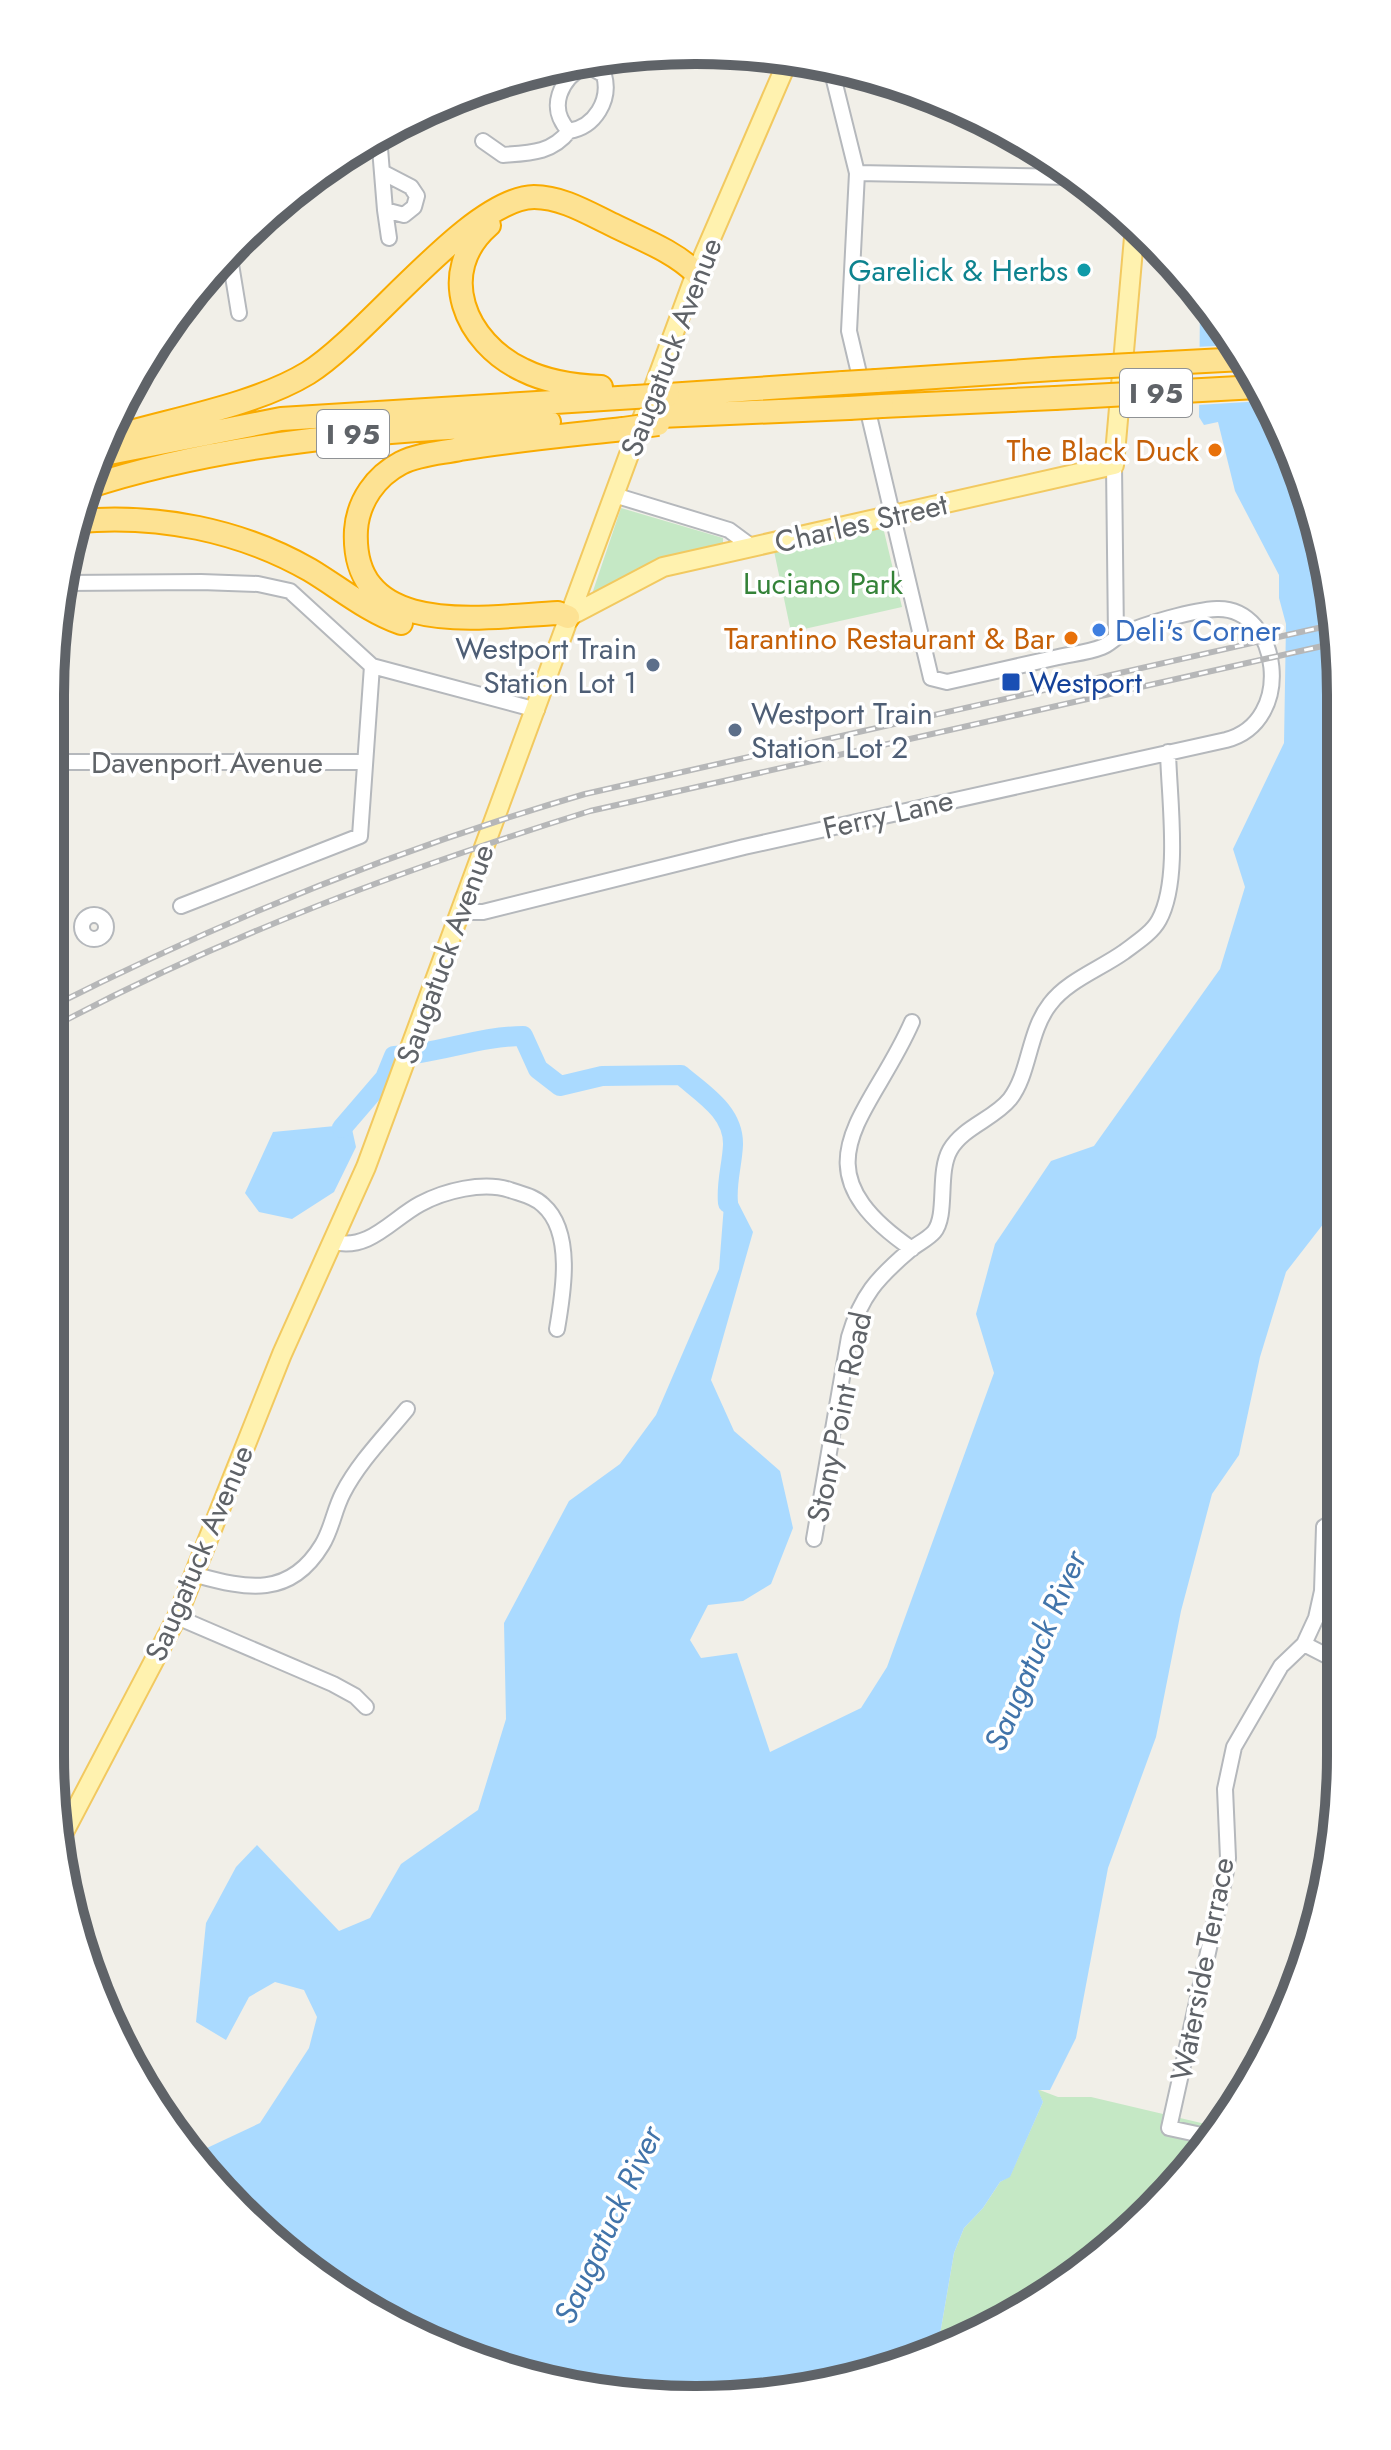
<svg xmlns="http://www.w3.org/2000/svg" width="1391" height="2450" viewBox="0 0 1391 2450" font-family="Jost,sans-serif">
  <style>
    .green { fill: #c5e8c5 }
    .water { fill: #aadaff }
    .pier { fill: #f1efe8 }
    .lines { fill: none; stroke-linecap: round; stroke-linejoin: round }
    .river { stroke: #aadaff; stroke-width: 20 }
    .minor-casing { stroke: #b5b8bc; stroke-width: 18 }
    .major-casing { stroke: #f2c960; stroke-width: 22 }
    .highway-casing { stroke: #f9ab00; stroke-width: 26 }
    .minor { stroke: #fff; stroke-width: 14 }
    .major { stroke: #fff2af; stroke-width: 18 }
    .highway { stroke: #fde293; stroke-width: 22 }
    .rail-casing { stroke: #b6b7b8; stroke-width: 6 }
    .rail { stroke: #fff; stroke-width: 3; stroke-dasharray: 9; stroke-linecap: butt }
    .highway-bridge-casing { stroke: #f9ab00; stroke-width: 26; stroke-linecap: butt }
    .highway-bridge { stroke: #fde293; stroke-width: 22 }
    .culture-dot { fill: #0f9aa8; stroke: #fff; stroke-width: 3 }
    .food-dot { fill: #e8710a; stroke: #fff; stroke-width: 3 }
    .shop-dot { fill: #3f7fe0; stroke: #fff; stroke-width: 3 }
    .service-dot { fill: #5c6f8a; stroke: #fff; stroke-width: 3 }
    .transit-dot { fill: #1a4fb4; stroke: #fff; stroke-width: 3 }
    .labels { text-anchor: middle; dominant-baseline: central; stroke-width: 7; stroke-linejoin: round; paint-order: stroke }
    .shield { fill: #fff; stroke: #8f9295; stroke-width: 2 }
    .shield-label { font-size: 28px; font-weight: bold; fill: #5f6368 }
    .culture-label { font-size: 30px; fill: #0d838f; stroke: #fff; text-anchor: end }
    .street-label { font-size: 30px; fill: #5f6368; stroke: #fff }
    .food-label { font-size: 30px; fill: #c56008; stroke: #fff; text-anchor: end }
    .park-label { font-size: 30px; fill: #348238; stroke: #fff }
    .shop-label { font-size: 30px; fill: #366cbe; stroke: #fff; text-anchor: start }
    .service-label { font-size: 30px; fill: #4e5e75; stroke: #fff; text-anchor: end }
    .transit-label { font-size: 30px; fill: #164399; stroke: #fff; text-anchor: start }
    .water-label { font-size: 32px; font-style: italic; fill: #4174aa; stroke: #fff }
    .rim { fill: none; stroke: #5f6368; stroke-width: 10 }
  </style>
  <rect width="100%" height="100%" fill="#f1efe8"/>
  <!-- green -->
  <path class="green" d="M 621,508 L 723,538 L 723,543 L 663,559 L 592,594 Z
    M 883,527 L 902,607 L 791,632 L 774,551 Z
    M 1037,2089 L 1058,2097 L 1091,2097 L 1214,2126 L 1121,2240 L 937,2352 L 954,2253 L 964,2228 L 983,2208 L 1000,2182 L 1010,2176 L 1043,2102 Z"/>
  <!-- water -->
  <path class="water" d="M 1200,298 L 1232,337 L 1307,488 L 1336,612 L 1338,1205 L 1286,1272 L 1260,1357 L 1239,1455 L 1212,1494 L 1181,1611 L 1156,1737 L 1108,1868 L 1076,2038 L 1050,2090 L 1038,2090 L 1043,2102 L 1010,2177 L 1000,2182 L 983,2208 L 964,2228 L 954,2253 L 937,2352 L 737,2399 L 528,2378 L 337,2291 L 192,2155 L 260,2123 L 309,2048 L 317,2017 L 304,1990 L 275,1982 L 249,1997 L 226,2040 L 196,2022 L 206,1923 L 236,1867 L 257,1845 L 339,1931 L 370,1918 L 401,1864 L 478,1810 L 506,1719 L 504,1623 L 569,1501 L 620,1464 L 656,1415 L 719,1269 L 726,1179 L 753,1232 L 711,1380 L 734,1431 L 780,1471 L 793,1528 L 771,1584 L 743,1601 L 708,1605 L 690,1640 L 701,1658 L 737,1653 L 770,1752 L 861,1708 L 887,1667 L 994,1373 L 976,1314 L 995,1244 L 1051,1161 L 1094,1146 L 1220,969 L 1245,887 L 1233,849 L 1284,743 L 1286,624 L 1279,598 L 1279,575 L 1235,491 L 1218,422 L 1204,425 L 1199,417 Z
    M 335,1126 L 352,1129 L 356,1147 L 334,1192 L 292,1219 L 259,1212 L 245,1193 L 273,1132 Z"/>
  <!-- pier -->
  <path class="pier" d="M 1236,345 L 1264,401 L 1197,405 L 1195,347 Z"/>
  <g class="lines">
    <!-- river -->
    <path class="river" d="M 342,1128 L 385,1078 L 394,1056 C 438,1054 479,1036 523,1036 L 538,1069 L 560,1086 L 602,1076 L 681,1075 C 703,1094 734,1112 733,1145 C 732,1166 726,1182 728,1203"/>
    <defs>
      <path id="minor" d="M 586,65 L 604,75 C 611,100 595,127 569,131 C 547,108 560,79 586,65 Z
        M 379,136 L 385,210 L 404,215 L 414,207 L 417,196 L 411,187 L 384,173
        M 483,141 L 503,155 C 530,153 552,153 569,131
        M 857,173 L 1071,177
        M 385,210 L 389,238
        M 229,252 L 239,313
        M 1114,465 L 1116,637
        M 614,495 L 729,530 L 752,547
        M 65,583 L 201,582 L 258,584 L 290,591 L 372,666 L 537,710
        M 51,762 L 364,762
        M 181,906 L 360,836 L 372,666
        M 462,912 L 483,912 L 744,847 L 1226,740 C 1296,722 1280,607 1217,609 C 1193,610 1145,624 1123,634 C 1115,637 1110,644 1102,647 C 1087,653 1070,654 1054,658 C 1018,666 983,674 947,682 L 931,678 L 849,331 L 857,173 L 831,68
        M82 927a12 12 0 1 1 24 0a12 12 0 1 1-24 0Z
        M 334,1242 C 369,1251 392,1219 420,1204 C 444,1191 483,1181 510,1190 C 521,1194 534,1196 543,1205 C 574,1232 563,1294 557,1329
        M 912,1249 C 791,1166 870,1118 912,1022
        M 814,1539 L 849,1337 C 861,1296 877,1278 910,1250 C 917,1244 928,1239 934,1232 C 948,1215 937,1173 950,1150 C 963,1127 994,1119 1010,1099 C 1030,1073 1028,1032 1050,1004 C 1067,981 1100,969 1124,952 C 1136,943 1152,933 1159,920 C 1181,880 1169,798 1168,752
        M 196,1575 C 247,1589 290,1598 322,1545 C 332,1529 334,1510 343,1493 C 359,1462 385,1436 407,1409
        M 177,1617 L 333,1684 L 355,1696 L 366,1707
        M 1304,1644 L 1339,1662
        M 1206,2136 L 1169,2128 L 1225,1876 L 1228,1858 L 1225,1789 L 1234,1747 L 1281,1666 L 1304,1644 L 1316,1618 L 1322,1591 L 1324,1527 L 1339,1518"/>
      <path id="major" d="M 568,617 L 663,567 L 1114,465 L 1135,226
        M 63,1834 L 177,1617 L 282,1354 L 366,1167 L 696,273 L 789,58"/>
      <path id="highway" d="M 489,225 C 435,272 465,343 523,370 C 547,382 574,386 601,387
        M 876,381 L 1054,369
        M 668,395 L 843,383
        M 882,406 L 1055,398
        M 660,416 L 849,408
        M 106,439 C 168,420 254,406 308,373 C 368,336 470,198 534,197 C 562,197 588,213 613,225 C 641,239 674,251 696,273
        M 99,455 L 281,419 L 635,397
        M 84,488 C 236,438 391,431 549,422
        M 78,521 C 158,514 240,530 310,570 C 340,588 367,611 401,623
        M 568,617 L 558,613 C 488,616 350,642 356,530 C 358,501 376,476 401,463 C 419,454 441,453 460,449 C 515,440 569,435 623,429"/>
    </defs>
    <!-- minor casing -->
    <use href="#minor" class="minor-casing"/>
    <!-- major casing -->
    <use href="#major" class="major-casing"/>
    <!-- highway casing -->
    <use href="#highway" class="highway-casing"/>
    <!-- minor -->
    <use href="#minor" class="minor"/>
    <!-- major -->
    <use href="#major" class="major"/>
    <!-- highway -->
    <use href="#highway" class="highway"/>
    <defs>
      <path id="rail" d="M 51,1007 C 223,920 400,848 585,794 L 1336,624
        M 51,1028 C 223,936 404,869 590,811 L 1336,643"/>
    </defs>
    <!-- rail casing -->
    <use href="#rail" class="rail-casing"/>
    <!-- rail -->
    <use href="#rail" class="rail"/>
    <defs>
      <path id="highway-bridge" d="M 1054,369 L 1243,359
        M 843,383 L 876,381
        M 635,397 L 668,395
        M 1055,398 L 1257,387
        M 849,408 L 882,406
        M 623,429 L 658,424"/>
    </defs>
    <!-- highway-bridge casing -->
    <use href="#highway-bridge" class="highway-bridge-casing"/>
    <!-- highway-bridge -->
    <use href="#highway-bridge" class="highway-bridge"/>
  </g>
  <!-- markers -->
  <circle class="culture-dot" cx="1084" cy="270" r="8"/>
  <g class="food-dot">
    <circle cx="1215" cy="450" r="8"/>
    <circle cx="1071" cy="638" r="8"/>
  </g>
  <circle class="shop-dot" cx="1099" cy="630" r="8"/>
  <g class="service-dot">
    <circle cx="653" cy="665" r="8"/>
    <circle cx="735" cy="730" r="8"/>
  </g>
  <rect class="transit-dot" x="1001" y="672" width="20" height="20" rx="4"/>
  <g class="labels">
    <!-- shield labels -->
    <g class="shield">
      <rect x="1120" y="369" width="72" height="48" rx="6"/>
      <rect x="317" y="410" width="72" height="48" rx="6"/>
    </g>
    <g class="shield-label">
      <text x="1156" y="393">I 95</text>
      <text x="353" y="434">I 95</text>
    </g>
    <!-- culture labels -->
    <g class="culture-label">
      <text x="1068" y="270">Garelick &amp; Herbs</text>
    </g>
    <!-- street labels -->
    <g class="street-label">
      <text transform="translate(671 347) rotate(-69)">Saugatuck Avenue</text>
      <text transform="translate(861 523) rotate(-13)">Charles Street</text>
      <text x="207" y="762">Davenport Avenue</text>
      <text transform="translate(888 814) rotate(-13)">Ferry Lane</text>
      <text transform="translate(445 954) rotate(-70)">Saugatuck Avenue</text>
      <text transform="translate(839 1417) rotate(-78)">Stony Point Road</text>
      <text transform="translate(199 1553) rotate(-67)">Saugatuck Avenue</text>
      <text transform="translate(1202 1969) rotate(-79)">Waterside Terrace</text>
    </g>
    <!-- food labels -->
    <g class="food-label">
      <text x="1199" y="450">The Black Duck</text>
      <text x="1055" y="638">Tarantino Restaurant &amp; Bar</text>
    </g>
    <!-- park labels -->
    <g class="park-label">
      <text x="823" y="583">Luciano Park</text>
    </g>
    <!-- shop labels -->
    <g class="shop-label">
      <text x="1115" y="630">Deli's Corner</text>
    </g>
    <!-- service labels -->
    <g class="service-label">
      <text x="637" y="648">Westport Train<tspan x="637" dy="34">Station Lot 1</tspan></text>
      <text x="751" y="713" text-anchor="start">Westport Train<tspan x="751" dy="34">Station Lot 2</tspan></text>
    </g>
    <!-- transit labels -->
    <g class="transit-label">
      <text x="1029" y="682">Westport</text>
    </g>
    <!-- water labels -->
    <g class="water-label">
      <text transform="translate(1035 1651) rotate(-67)">Saugatuck River</text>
      <text transform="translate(608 2225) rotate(-65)">Saugatuck River</text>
    </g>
  </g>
  <!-- crop -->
  <path d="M0 0H1391V2450H0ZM695 64H696A631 631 0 0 1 1327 695V1755A631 631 0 0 1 696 2386H695A631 631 0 0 1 64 1755V695A631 631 0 0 1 695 64Z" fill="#fff" fill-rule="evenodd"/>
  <path class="rim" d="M695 64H696A631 631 0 0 1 1327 695V1755A631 631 0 0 1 696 2386H695A631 631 0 0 1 64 1755V695A631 631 0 0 1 695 64Z"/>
</svg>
